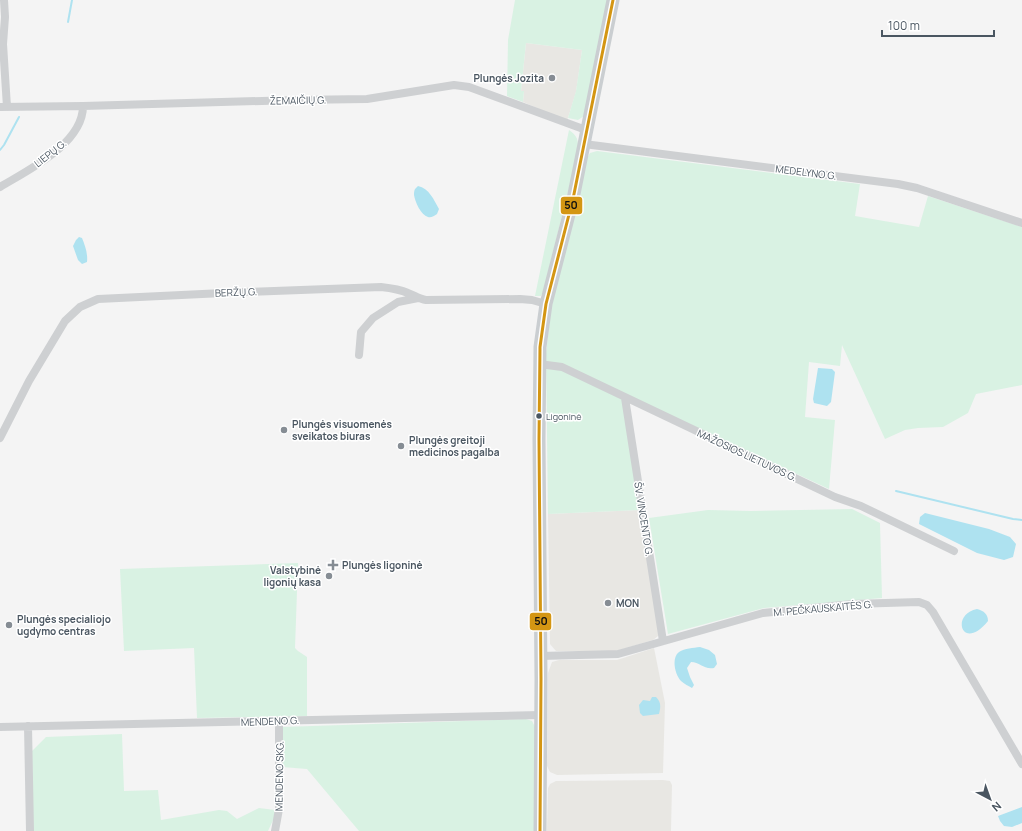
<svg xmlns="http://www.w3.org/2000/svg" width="1022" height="831" viewBox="0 0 1022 831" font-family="Manrope,sans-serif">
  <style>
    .commercial { fill: #e8e7e3 }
    .green { fill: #d9f2e3 }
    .water { fill: #aee2f0 }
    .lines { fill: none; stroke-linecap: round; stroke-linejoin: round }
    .stream { stroke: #aee2f0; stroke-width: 2 }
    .minor { stroke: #ced0d2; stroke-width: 8 }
    .primary { stroke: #caced1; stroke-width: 13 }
    .bus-1-casing { stroke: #fff; stroke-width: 6 }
    .bus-1 { stroke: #d49613; stroke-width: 3 }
    .poi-dot { fill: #868d94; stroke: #fff; stroke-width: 1.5 }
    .bus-dot { fill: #4a5661; stroke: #fff; stroke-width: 1.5 }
    .labels { text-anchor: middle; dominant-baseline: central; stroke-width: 3; stroke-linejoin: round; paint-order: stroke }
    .bus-label { font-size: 9px; fill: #4a5661; stroke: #fff; text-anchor: start }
    .poi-label { font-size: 10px; font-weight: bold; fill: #4a5661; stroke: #fff; text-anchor: start }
    .street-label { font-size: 10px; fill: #4a5661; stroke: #fff }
    .line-badge { stroke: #fff; stroke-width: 1.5 }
    .pale-badge-label { font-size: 11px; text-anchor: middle; font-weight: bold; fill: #111 }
  </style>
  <rect width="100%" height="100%" fill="#f4f4f4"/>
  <!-- commercial -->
  <path class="commercial" d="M 526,43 L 582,50 L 576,92 L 567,121 L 523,102 L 524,92 L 521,91 Z
    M 640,510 L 660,631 L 658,636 L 653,640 L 616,651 L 556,651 L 550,644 L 548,514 Z
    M 654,648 L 665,703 L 663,773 L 557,775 L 550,772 L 547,766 L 548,673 L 552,662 L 559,660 L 617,660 Z
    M 663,780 L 670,781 L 672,785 L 671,831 L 547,831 L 548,788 L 550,784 L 556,781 Z"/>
  <!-- green -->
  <path class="green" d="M 515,0 L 608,0 L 584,116 L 578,120 L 568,118 L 576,91 L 582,50 L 526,43 L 521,91 L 524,91 L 523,102 L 507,96 L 508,40 Z
    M 569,130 C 583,139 577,149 575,164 L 543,292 L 541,296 L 535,296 Z
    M 597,151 L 860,184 L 855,216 L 919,227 L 928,196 L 1022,227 L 1022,385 L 976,394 L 968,413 L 943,427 L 918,428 L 905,430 L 885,439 L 842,345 L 840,366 L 809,362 L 805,417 L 835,420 L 829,489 L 621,392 L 640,510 L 548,514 L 546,354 L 551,309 L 587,158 L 590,153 Z
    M 852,509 L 880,523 L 882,598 L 764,608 L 668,634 L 649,518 L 708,510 L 751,511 Z
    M 298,563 L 295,648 L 298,651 L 307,657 L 307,716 L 197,718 L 194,648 L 124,651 L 120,569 Z
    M 526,719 L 532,721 L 535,727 L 536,831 L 359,831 L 307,769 L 282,767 L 282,727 Z
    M 122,734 L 124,791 L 158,790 L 161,820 L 219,810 L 227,811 L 237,819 L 259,808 L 275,810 L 274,818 L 268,831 L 33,831 L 32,751 L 46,737 Z"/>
  <!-- water -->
  <path class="water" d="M 418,186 C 429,188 434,200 439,209 L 437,214 C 434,216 431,218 428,217 C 421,215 415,202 414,195 C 414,193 414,191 415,189 Z
    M 79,237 L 82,238 C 85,245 88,254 87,262 L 82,264 L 78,260 L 73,246 L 76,240 Z
    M 818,368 L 832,369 L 835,372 L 831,402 L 827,406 L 814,403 L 813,399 Z
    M 925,513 L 989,529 L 1010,537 L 1016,544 L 1013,557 L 1004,560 L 977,553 L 919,524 L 920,517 Z
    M 977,609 C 984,611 988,614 988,621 C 962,653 950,614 977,609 Z
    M 700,647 L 709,650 L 715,655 L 717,664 L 714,668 C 704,670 700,662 691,662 L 687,668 L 690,677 L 694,685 L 692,688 C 689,686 684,684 681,681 C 675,675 671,658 679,652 C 685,648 693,648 700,647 Z
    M 652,697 L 656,697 C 661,702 661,706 659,714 L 643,716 L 640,713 L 639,705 L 643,700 L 650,701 Z
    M 1022,807 L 1022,823 L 1012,827 L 1004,826 L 1000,821 L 998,816 Z"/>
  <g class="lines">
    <!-- stream -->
    <path class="stream" d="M 68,22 L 72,0
      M 0,150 L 4,145 L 19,117
      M 896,491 L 1013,519 L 1022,520"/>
    <!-- minor -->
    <path class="minor" d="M 4,0 L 5,17 L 3,44 L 7,107
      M 0,107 L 83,106 L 295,100 L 367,99 L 454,85 L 469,87 L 586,130
      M 584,144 L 898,184 L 917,188 L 1022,223
      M 0,187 C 28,170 83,144 83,106
      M 359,355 L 361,332 L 373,318 L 398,302 L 418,298
      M 539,364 L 562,367 L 835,497 L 861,506 L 954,551
      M 625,398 L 663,641
      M 0,438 L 29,381 L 65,321 L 80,307 L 98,299 L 244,292 L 381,287 C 390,288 399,289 408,293 C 414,295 419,299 426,300 L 520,299 L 532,300 L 546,304
      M 540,656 L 618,654 L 763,613 L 852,604 L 919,602 L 927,605 L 933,612 L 1022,764
      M 28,726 L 30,831
      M 0,727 L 540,715
      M 275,831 L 279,809 L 279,721"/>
    <!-- primary -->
    <path class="primary" d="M 540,831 L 541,679 L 539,439 L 540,347 L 546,304 L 573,199 L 613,0"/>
    <defs>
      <path id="bus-1" d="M 540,831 L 541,679 L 539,439 L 540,347 L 546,304 L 573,199 L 613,0"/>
    </defs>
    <!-- bus-1 casing -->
    <use href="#bus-1" class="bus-1-casing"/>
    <!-- bus-1 -->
    <use href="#bus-1" class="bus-1"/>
  </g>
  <!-- markers -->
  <g class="poi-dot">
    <circle cx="552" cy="78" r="4"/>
    <circle cx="284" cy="430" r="4"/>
    <circle cx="401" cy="446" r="4"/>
    <path d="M331 559h4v4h4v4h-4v4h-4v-4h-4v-4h4z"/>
    <circle cx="329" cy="576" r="4"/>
    <circle cx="608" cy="603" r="4"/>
    <circle cx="9" cy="625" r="4"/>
  </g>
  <circle class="bus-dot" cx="539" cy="416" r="3.5"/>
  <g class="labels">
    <!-- bus labels -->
    <g class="bus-label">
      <text x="546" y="416">Ligoninė</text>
    </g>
    <!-- poi labels -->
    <g class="poi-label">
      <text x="544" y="78" text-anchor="end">Plungės Jozita</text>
      <text x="292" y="424">Plungės visuomenės<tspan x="292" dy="12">sveikatos biuras</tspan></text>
      <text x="409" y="440">Plungės greitoji<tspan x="409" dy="12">medicinos pagalba</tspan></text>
      <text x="342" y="565">Plungės ligoninė</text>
      <text x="321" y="570" text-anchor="end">Valstybinė<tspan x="321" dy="12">ligonių kasa</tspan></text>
      <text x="616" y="603">MON</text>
      <text x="17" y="619">Plungės specialiojo<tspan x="17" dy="12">ugdymo centras</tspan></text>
    </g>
    <!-- street labels -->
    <g class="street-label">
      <text transform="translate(298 100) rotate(-1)">ŽEMAIČIŲ G.</text>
      <text transform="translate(50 153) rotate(-38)">LIEPŲ G.</text>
      <text transform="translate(806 172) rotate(7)">MEDELYNO G.</text>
      <text transform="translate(236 292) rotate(-2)">BERŽŲ G.</text>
      <text transform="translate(747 455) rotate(25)">MAŽOSIOS LIETUVOS G.</text>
      <text transform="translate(644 519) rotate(81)">ŠV. VINCENTO G.</text>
      <text transform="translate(823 608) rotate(-5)">M. PEČKAUSKAITĖS G.</text>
      <text transform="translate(270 721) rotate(-2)">MENDENO G.</text>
      <text transform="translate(279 776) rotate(-89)">MENDENO SKG.</text>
    </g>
  </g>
  <g class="line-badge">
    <rect x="560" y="196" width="23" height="19" rx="4" fill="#d49613"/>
    <rect x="529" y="612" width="23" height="19" rx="4" fill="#d49613"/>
  </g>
  <g class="pale-badge-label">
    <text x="571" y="209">50</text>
    <text x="541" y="625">50</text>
  </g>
  <!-- north arrow -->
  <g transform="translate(990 799) rotate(139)" stroke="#ffffff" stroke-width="3" paint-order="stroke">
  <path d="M0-3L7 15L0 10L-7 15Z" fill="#4a5661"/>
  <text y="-6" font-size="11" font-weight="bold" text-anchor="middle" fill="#4a5661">N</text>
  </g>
  <!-- scale -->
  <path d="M882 30v6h112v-6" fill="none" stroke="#4a5661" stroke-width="2"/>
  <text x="888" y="30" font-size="12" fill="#4a5661" stroke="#ffffff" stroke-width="3" paint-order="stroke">100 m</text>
</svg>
